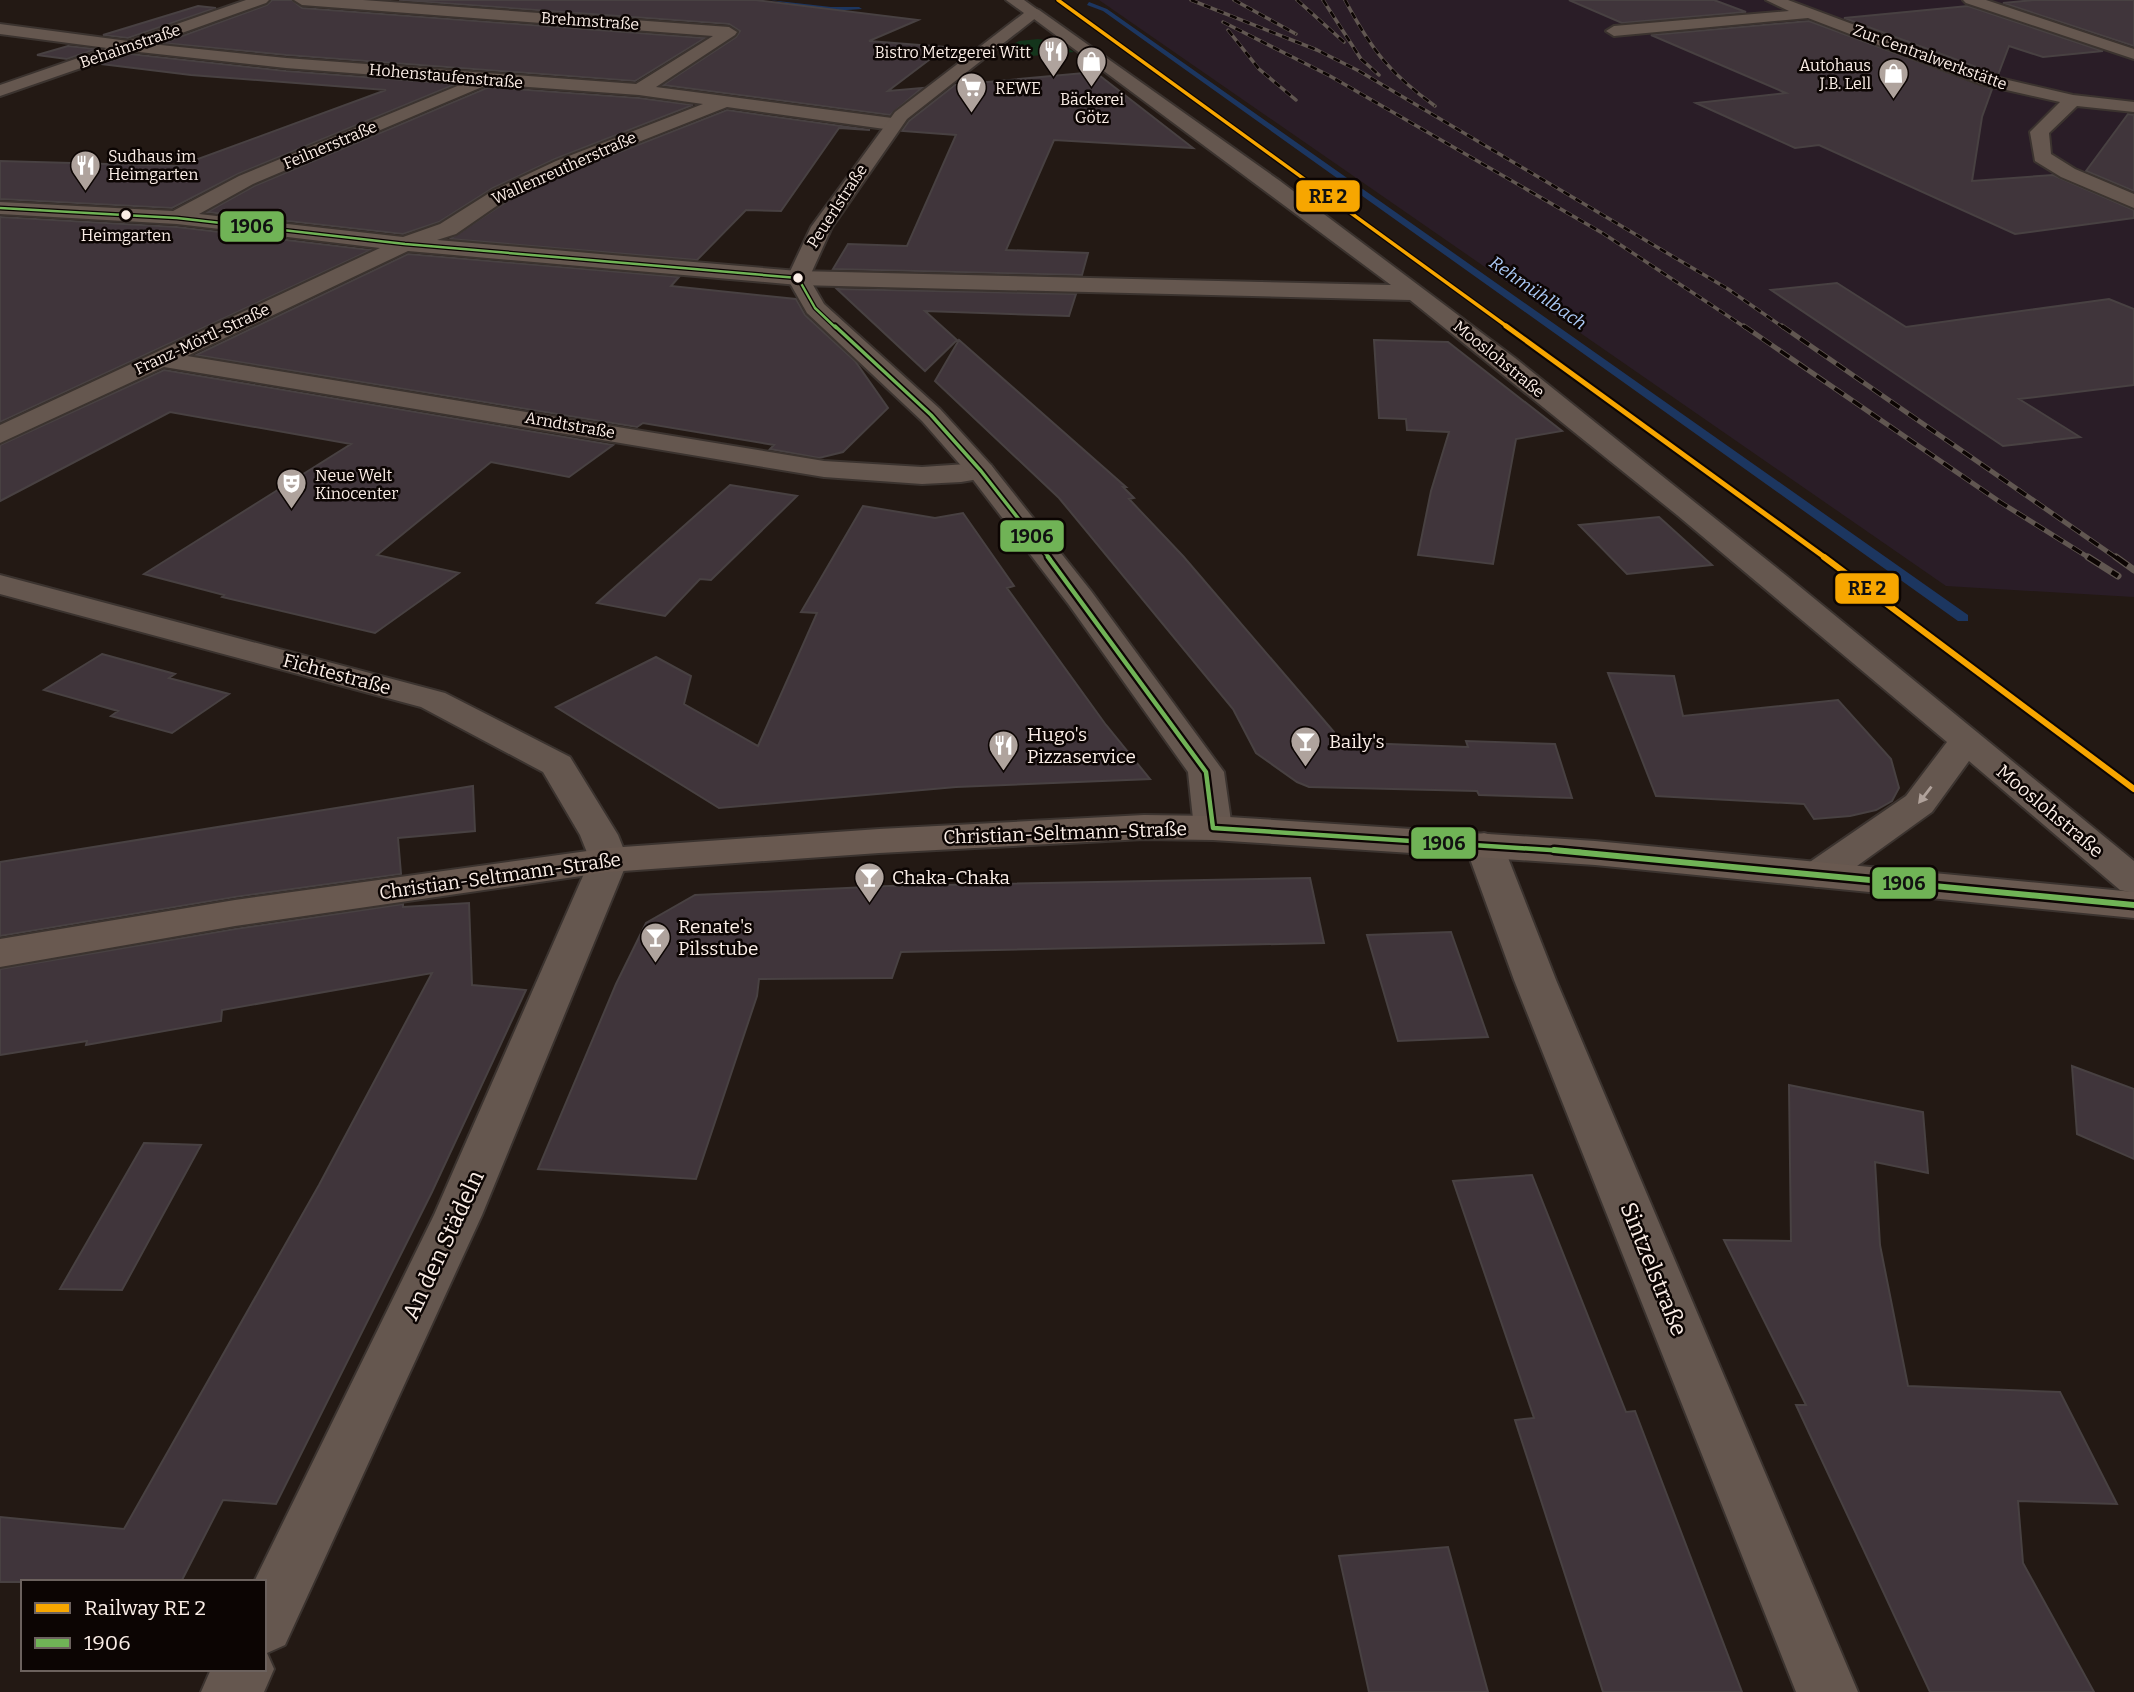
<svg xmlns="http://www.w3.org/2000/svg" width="2134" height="1692" viewBox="0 0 2134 1692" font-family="Bitter,serif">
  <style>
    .commercial { fill: #2a1d27 }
    .green { fill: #14351c }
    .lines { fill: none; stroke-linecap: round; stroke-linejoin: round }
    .stream { fill: #1c3660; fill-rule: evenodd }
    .building { fill: #40353b; stroke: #484142; stroke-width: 2 }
    .minor-casing { stroke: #3b332f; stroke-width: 4 }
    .tertiary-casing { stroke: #3b332f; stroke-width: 4 }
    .secondary-casing { stroke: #3b332f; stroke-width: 4 }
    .minor { fill: #65574f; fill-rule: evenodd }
    .tertiary { fill: #65574f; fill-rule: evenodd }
    .secondary { fill: #695950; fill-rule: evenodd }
    .rail-far2-casing { stroke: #615751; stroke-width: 3.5 }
    .rail-far1-casing { stroke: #615751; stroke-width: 5 }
    .rail-casing { stroke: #615751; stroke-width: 7 }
    .rail-far2 { stroke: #0c0503; stroke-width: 2.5; stroke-dasharray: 7; stroke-linecap: butt }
    .rail-far1 { stroke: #0c0503; stroke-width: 3.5; stroke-dasharray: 11; stroke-linecap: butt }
    .rail { stroke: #0c0503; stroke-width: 4.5; stroke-dasharray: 14; stroke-linecap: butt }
    .bus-1-far3-casing { stroke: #0c0503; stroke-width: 5 }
    .bus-1-far2-casing { stroke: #0c0503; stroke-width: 7 }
    .bus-1-far1-casing { stroke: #0c0503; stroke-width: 9 }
    .bus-1-casing { stroke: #0c0503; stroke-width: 11 }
    .bus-1-far3 { stroke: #70b356; stroke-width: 2.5 }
    .bus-1-far2 { stroke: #70b356; stroke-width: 3.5 }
    .bus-1-far1 { stroke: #70b356; stroke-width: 4.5 }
    .bus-1 { stroke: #70b356; stroke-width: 6 }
    .rail-1-far2-casing { stroke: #0c0503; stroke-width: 6 }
    .rail-1-far1-casing { stroke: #0c0503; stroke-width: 9 }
    .rail-1-casing { stroke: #0c0503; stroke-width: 10 }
    .rail-1-far2 { stroke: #f7a600; stroke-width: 3.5 }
    .rail-1-far1 { stroke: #f7a600; stroke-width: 5 }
    .rail-1 { stroke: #f7a600; stroke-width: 6 }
    .oneway { fill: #b0a29b }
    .bus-dot { fill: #fbeee7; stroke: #0c0503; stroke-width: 2.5 }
    .labels { text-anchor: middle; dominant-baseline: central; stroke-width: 5; stroke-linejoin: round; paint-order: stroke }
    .far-street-label { font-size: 16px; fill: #fbeee7; stroke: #0c0503 }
    .far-poi-label { font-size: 16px; fill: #fbeee7; stroke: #0c0503; text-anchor: start }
    .far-bus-label { font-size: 16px; fill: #fbeee7; stroke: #0c0503 }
    .far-water-label { font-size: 18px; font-style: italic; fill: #abc9f5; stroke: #0c0503 }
    .street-label { font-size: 19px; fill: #fbeee7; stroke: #0c0503 }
    .poi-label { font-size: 19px; fill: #fbeee7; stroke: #0c0503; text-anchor: start }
    .near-street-label { font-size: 23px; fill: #fbeee7; stroke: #0c0503 }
    .line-badge { stroke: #0c0503; stroke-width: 2.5 }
    .pale-badge-label { font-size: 19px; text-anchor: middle; font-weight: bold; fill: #111 }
  </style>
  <rect width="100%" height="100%" fill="#231914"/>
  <!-- commercial -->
  <path class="commercial" d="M 1099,0 L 2134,0 L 2134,597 L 1946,586 Z"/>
  <!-- green -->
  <path class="green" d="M 1038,39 L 1057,42 L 1074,52 L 1010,58 L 1001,52 L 1019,41 Z"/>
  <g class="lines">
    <!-- stream -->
    <path class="stream" d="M 769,0 L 831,7 L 859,7 L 862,9 L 831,11 Z
      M 1089,2 L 1107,9 L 1968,615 L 1968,621 L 1958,621 L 1103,11 L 1087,5 Z"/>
  </g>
  <!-- building -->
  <path class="building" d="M 272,0 L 292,0 L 302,8 L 705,38 L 635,81 L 286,55 L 163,43 L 267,5 Z
    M 399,0 L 755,0 L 918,20 L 869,41 L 946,47 L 888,91 L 922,88 L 890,115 L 663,85 L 736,37 L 740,31 L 729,24 Z
    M 1569,0 L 1714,0 L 1746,12 L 1622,23 Z
    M 2034,0 L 2134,0 L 2134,46 L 2003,3 Z
    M 198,6 L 216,8 L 128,38 L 103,35 Z
    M 1968,6 L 2103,51 L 2043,57 L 2009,46 L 1998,75 L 1844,18 Z
    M 1809,21 L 1992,89 L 1982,117 L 1972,181 L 2053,175 L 2134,210 L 2134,218 L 2015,234 L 1819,145 L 1795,148 L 1696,103 L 1786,93 L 1651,35 Z
    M 68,46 L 96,49 L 67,59 L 37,55 Z
    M 130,54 L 286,71 L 456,84 L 238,174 L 172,208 L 0,199 L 0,161 L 179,166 L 386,90 L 191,75 L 101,64 Z
    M 1095,72 L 1193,148 L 1054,140 L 1006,250 L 1088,253 L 1082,275 L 833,269 L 848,244 L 907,246 L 956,135 L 902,131 L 909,121 L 955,85 Z
    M 489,87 L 639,98 L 693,105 L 555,159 L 493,188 L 439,222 L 403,234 L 207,212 L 254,186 Z
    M 727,110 L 870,130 L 839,128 L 781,211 L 746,210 L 697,260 L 450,239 L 509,200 L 571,171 Z
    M 2128,114 L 2134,115 L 2134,191 L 2086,171 Z
    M 0,217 L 177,227 L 371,250 L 0,422 Z
    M 408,254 L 679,277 L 671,286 L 796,299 L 805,315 L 855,361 L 888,408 L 843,452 L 819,458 L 770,449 L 774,445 L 643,423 L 637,427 L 196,355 Z
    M 1837,283 L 1906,327 L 2109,299 L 2134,309 L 2134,385 L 2019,399 L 2080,437 L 2003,446 L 1771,290 Z
    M 837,289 L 1076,294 L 1069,316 L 925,311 L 957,340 L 925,371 Z
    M 959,340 L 1126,487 L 1123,487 L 1134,498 L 1129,499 L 1183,556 L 1334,732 L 1335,742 L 1468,747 L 1466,741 L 1555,744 L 1572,798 L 1479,795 L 1477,791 L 1309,787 L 1297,782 L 1256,753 L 1233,709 L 1059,498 L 935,381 Z
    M 1374,340 L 1448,342 L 1562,431 L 1516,439 L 1493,564 L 1418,555 L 1431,491 L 1449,432 L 1407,430 L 1406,419 L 1379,418 Z
    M 164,370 L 613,445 L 569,477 L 491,462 L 377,555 L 459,573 L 375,633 L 222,597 L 224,595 L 144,574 L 351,444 L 170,412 L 0,501 L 0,445 Z
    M 730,485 L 797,496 L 711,580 L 700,579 L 665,616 L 597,603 Z
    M 863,506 L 935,518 L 963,513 L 1014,586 L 1007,588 L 1106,725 L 1150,779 L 956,787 L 719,808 L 556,707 L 656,657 L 691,676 L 684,704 L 758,746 L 817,613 L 801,612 Z
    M 1659,517 L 1712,565 L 1627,574 L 1579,525 Z
    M 102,654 L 175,674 L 169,678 L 229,694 L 172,733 L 111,716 L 118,711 L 44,690 Z
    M 1608,673 L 1674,676 L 1683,716 L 1838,700 L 1891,759 L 1899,788 L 1892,801 L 1876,810 L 1850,816 L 1814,819 L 1804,804 L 1656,796 Z
    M 473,786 L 475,831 L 398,838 L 401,874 L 235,897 L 0,936 L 0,862 Z
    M 1310,878 L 1324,943 L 901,952 L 892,978 L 759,979 L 757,996 L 696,1179 L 538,1169 L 616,984 L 646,923 L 695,895 L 889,886 Z
    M 469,903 L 472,985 L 526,990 L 432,1192 L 276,1504 L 223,1500 L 181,1582 L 0,1582 L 0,1517 L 124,1529 L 319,1185 L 432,973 L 222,1010 L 221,1021 L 86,1045 L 87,1041 L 0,1055 L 0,969 L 235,929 L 403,904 L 403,907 Z
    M 1451,932 L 1488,1037 L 1398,1041 L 1367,935 Z
    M 2072,1066 L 2134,1089 L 2134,1159 L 2077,1134 Z
    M 1789,1085 L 1923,1112 L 1928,1173 L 1875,1162 L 1880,1245 L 1908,1386 L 2060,1392 L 2117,1504 L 2018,1501 L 2023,1563 L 2094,1692 L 1930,1692 L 1796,1405 L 1806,1405 L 1724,1240 L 1791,1241 Z
    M 144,1143 L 201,1145 L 122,1290 L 60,1289 Z
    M 1532,1175 L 1626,1412 L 1635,1411 L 1742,1692 L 1603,1692 L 1515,1420 L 1534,1418 L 1453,1181 Z
    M 1448,1547 L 1488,1692 L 1369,1692 L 1339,1556 Z"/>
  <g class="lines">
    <defs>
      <path id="minor" d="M 246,0 L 269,0 L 266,3 L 151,44 L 286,58 L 636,84 L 713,36 L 302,5 L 294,0 L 363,0 L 729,27 L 737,32 L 735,35 L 656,87 L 892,118 L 901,124 L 892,130 L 727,107 L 570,169 L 508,198 L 456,234 L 437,240 L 798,271 L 1391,285 L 1026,13 L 1034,8 L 1039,10 L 1280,181 L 1515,358 L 1788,577 L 2134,861 L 2134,893 L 2120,890 L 1969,761 L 1932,812 L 1832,884 L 1818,887 L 1804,884 L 1798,875 L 1804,866 L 1906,796 L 1947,742 L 1677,515 L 1410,300 L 798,285 L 408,251 L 187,356 L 824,461 L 922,467 L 981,463 L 991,465 L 995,471 L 991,477 L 961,482 L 922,484 L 824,477 L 164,367 L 0,443 L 0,425 L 380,248 L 177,224 L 0,214 L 0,202 L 173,211 L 239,176 L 467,82 L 286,68 L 130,51 L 0,96 L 0,85 L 107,48 L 0,34 L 0,24 L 128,41 ZM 489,84 L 639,95 L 703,104 L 556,161 L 494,190 L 440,224 L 403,237 L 199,214 L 253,184 Z
        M 1766,0 L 1788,0 L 1991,76 L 2073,95 L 2134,102 L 2134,112 L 2077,106 L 2049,133 L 2051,154 L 2075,169 L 2134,194 L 2134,208 L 2061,177 L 2035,161 L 2030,132 L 2060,102 L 1980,84 L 1808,18 L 1614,36 L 1606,31 L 1614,26 L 1789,11 Z
        M 1963,0 L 1986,0 L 2134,49 L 2134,59 L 1966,3 Z
        M 0,575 L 445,693 L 570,757 L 618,835 L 628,860 L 482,1215 L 285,1645 L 267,1653 L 274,1669 L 264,1692 L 201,1692 L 211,1669 L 264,1669 L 264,1582 L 254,1582 L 434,1215 L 590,860 L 580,835 L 543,772 L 421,707 L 0,594 Z"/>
      <path id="tertiary" d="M 1006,0 L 1024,0 L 1042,13 L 907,119 L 832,227 L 809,278 L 824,304 L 940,409 L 991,465 L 1091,591 L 1224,772 L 1232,828 L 1226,836 L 1213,840 L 1200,836 L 1194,828 L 1188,772 L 1069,605 L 971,477 L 922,421 L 807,313 L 787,278 L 811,227 L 895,112 L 1024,13 Z
        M 1484,833 L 1498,837 L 1503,845 L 1556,980 L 1858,1692 L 1796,1692 L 1514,980 L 1465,845 L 1470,837 Z"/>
      <path id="secondary" d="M 1144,815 L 1213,816 L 1595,841 L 2134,892 L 2134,918 L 1595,865 L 1213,840 L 1144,839 L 879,853 L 609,872 L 235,926 L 0,967 L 0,939 L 235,900 L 609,848 L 879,829 Z"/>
    </defs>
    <!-- minor casing -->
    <use href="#minor" class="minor-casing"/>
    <!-- tertiary casing -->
    <use href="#tertiary" class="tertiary-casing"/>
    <!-- secondary casing -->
    <use href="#secondary" class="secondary-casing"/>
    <!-- minor -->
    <use href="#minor" class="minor"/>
    <!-- tertiary -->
    <use href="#tertiary" class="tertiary"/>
    <!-- secondary -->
    <use href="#secondary" class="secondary"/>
    <defs>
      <path id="rail-far2" d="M 1191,0 L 1317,50 L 1359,71 L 1728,289 L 1784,328
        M 1234,0 L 1296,34
        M 1297,0 L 1344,42
        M 1323,0 L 1361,59 L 1379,75
        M 1345,0 C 1371,49 1389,73 1435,106
        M 1223,22 L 1330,76 L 1604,234 L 1746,328
        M 1228,30 L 1259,69 L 1296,100"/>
      <path id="rail-far1" d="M 1744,326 L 2000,502 L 2091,559
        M 1782,326 L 2118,559"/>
      <path id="rail" d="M 2088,557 L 2118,576
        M 2116,557 L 2134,570"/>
    </defs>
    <!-- rail-far2 casing -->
    <use href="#rail-far2" class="rail-far2-casing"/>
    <!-- rail-far1 casing -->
    <use href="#rail-far1" class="rail-far1-casing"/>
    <!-- rail casing -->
    <use href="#rail" class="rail-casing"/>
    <!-- rail-far2 -->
    <use href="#rail-far2" class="rail-far2"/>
    <!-- rail-far1 -->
    <use href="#rail-far1" class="rail-far1"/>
    <!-- rail -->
    <use href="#rail" class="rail"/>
    <defs>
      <path id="bus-1-far3" d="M 0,208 L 177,218 L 405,244 L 798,278
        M 798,278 L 815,308 L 836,328"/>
      <path id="bus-1-far2" d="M 835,326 L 931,415 L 981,471 L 1050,559"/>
      <path id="bus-1-far1" d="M 1048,557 L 1206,772 L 1213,828
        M 1213,828 L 1581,852"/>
      <path id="bus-1" d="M 1554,850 L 2134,905"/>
    </defs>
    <!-- bus-1-far3 casing -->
    <use href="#bus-1-far3" class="bus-1-far3-casing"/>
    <!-- bus-1-far2 casing -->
    <use href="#bus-1-far2" class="bus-1-far2-casing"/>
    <!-- bus-1-far1 casing -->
    <use href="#bus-1-far1" class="bus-1-far1-casing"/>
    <!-- bus-1 casing -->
    <use href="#bus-1" class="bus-1-casing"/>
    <!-- bus-1-far3 -->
    <use href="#bus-1-far3" class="bus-1-far3"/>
    <!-- bus-1-far2 -->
    <use href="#bus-1-far2" class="bus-1-far2"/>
    <!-- bus-1-far1 -->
    <use href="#bus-1-far1" class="bus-1-far1"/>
    <!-- bus-1 -->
    <use href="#bus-1" class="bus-1"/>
    <defs>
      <path id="rail-1-far2" d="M 1058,0 L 1509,328"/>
      <path id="rail-1-far1" d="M 1506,326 L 1827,559"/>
      <path id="rail-1" d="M 1824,557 L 2134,789"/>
    </defs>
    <!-- rail-1-far2 casing -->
    <use href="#rail-1-far2" class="rail-1-far2-casing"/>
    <!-- rail-1-far1 casing -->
    <use href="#rail-1-far1" class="rail-1-far1-casing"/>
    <!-- rail-1 casing -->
    <use href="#rail-1" class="rail-1-casing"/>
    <!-- rail-1-far2 -->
    <use href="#rail-1-far2" class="rail-1-far2"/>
    <!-- rail-1-far1 -->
    <use href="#rail-1-far1" class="rail-1-far1"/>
    <!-- rail-1 -->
    <use href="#rail-1" class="rail-1"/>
  </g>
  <!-- one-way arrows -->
  <defs><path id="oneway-solid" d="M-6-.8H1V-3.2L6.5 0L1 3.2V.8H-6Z" transform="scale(1.75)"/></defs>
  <use class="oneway" href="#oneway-solid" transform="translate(1925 795) rotate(128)"/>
  <!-- icons -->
  <defs>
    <symbol id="restaurant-pin" viewBox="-11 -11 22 30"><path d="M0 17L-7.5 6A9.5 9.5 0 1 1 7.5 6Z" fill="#afa39d" stroke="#0c0503"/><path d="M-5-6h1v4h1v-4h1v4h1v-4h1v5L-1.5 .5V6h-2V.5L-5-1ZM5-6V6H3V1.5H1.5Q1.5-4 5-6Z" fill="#fff"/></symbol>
    <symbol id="shop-pin" viewBox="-11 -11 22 30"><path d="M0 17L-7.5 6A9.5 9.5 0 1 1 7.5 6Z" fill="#afa39d" stroke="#0c0503"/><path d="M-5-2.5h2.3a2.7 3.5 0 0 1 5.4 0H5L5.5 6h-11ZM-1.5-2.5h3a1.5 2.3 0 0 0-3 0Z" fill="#fff"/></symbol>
    <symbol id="supermarket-pin" viewBox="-11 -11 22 30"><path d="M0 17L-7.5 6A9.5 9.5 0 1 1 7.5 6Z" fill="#afa39d" stroke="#0c0503"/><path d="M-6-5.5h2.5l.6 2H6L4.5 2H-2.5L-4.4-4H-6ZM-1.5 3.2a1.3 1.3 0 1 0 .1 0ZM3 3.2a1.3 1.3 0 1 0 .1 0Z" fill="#fff"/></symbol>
    <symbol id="theatre-pin" viewBox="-11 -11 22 30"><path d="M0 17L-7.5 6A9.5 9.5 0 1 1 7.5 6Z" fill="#afa39d" stroke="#0c0503"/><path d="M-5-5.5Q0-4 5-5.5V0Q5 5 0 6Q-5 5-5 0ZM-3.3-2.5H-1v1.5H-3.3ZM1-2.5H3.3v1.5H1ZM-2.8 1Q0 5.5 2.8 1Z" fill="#fff"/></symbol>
    <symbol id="bar-pin" viewBox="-11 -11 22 30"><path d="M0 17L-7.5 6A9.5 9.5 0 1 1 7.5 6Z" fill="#afa39d" stroke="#0c0503"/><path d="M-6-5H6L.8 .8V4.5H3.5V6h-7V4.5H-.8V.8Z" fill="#fff"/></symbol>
  </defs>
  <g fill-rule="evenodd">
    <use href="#restaurant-pin" x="1036" y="34" width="35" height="47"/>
    <use href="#shop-pin" x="1074" y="44" width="35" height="47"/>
    <use href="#shop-pin" x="1876" y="56" width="35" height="47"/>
    <use href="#supermarket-pin" x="954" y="70" width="35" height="47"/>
    <use href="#restaurant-pin" x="68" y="148" width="35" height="47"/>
    <use href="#theatre-pin" x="274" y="466" width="35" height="47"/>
    <use href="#bar-pin" x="1288" y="724" width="35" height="47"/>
    <use href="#restaurant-pin" x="986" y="728" width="35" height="47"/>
    <use href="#bar-pin" x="852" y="860" width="35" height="47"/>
    <use href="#bar-pin" x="638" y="920" width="35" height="47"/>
  </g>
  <!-- markers -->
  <g class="bus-dot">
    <circle cx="126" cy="215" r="6"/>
    <circle cx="798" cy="278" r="6"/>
  </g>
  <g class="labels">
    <!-- far-street labels -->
    <g class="far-street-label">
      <text transform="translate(590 21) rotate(4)">Brehmstraße</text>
      <text transform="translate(130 46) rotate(-19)">Behaimstraße</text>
      <text transform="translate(1930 57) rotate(20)">Zur Centralwerkstätte</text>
      <text transform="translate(446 76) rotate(5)">Hohenstaufenstraße</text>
      <text transform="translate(330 145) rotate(-23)">Feilnerstraße</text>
      <text transform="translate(564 168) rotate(-24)">Wallenreutherstraße</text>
      <text transform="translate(837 206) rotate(-57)">Peuerlstraße</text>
      <text transform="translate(202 339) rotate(-25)">Franz-Mörtl-Straße</text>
      <text transform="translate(1499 359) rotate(39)">Mooslohstraße</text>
      <text transform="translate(570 425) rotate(10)">Arndtstraße</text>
    </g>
    <!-- far-poi labels -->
    <g class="far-poi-label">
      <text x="1031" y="52" text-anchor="end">Bistro Metzgerei Witt</text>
      <text x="1871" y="65" text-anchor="end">Autohaus<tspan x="1871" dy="18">J.B. Lell</tspan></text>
      <text x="995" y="88">REWE</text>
      <text x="1092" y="99" text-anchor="middle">Bäckerei<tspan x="1092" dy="18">Götz</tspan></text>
      <text x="108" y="156">Sudhaus im<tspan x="108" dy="18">Heimgarten</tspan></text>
      <text x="315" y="475">Neue Welt<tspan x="315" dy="18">Kinocenter</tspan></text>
    </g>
    <!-- far-bus labels -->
    <g class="far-bus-label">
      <text x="126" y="235">Heimgarten</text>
    </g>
    <!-- far-water labels -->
    <g class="far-water-label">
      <text transform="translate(1538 293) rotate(35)">Rehmühlbach</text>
    </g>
    <!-- street labels -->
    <g class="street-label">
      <text transform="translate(337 674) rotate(15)">Fichtestraße</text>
      <text transform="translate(2050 811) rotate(40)">Mooslohstraße</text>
      <text transform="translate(1065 833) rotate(-2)">Christian-Seltmann-Straße</text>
      <text transform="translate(500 876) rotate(-8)">Christian-Seltmann-Straße</text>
    </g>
    <!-- poi labels -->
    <g class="poi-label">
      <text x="1027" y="734">Hugo's<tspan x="1027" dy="22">Pizzaservice</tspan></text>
      <text x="1329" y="741">Baily's</text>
      <text x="892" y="877">Chaka-Chaka</text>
      <text x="678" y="926">Renate's<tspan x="678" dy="22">Pilsstube</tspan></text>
    </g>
    <!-- near-street labels -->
    <g class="near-street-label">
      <text transform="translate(443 1245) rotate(-65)">An den Städeln</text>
      <text transform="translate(1654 1269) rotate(68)">Sintzelstraße</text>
    </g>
  </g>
  <g class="line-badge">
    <rect x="1295" y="179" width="66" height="34" rx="7" fill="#f7a600"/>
    <rect x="219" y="210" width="66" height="33" rx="7" fill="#70b356"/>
    <rect x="999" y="519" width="66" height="34" rx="7" fill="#70b356"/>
    <rect x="1834" y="572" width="66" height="33" rx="7" fill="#f7a600"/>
    <rect x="1410" y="826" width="67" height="34" rx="7" fill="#70b356"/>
    <rect x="1871" y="866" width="66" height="34" rx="7" fill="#70b356"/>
  </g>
  <g class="pale-badge-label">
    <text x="1328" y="203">RE 2</text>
    <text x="252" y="233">1906</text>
    <text x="1032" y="543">1906</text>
    <text x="1867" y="595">RE 2</text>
    <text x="1444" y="850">1906</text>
    <text x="1904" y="890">1906</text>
  </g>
  <!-- legend -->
  <rect x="21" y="1580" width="245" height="91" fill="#0c0503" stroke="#6c625e" stroke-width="2"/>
  <rect x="35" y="1603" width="35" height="10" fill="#f7a600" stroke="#6c625e" stroke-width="2"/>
  <text x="84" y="1615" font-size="21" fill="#fbeee7">Railway RE 2</text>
  <rect x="35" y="1638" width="35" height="10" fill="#70b356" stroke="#6c625e" stroke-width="2"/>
  <text x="84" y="1650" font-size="21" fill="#fbeee7">1906</text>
</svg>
